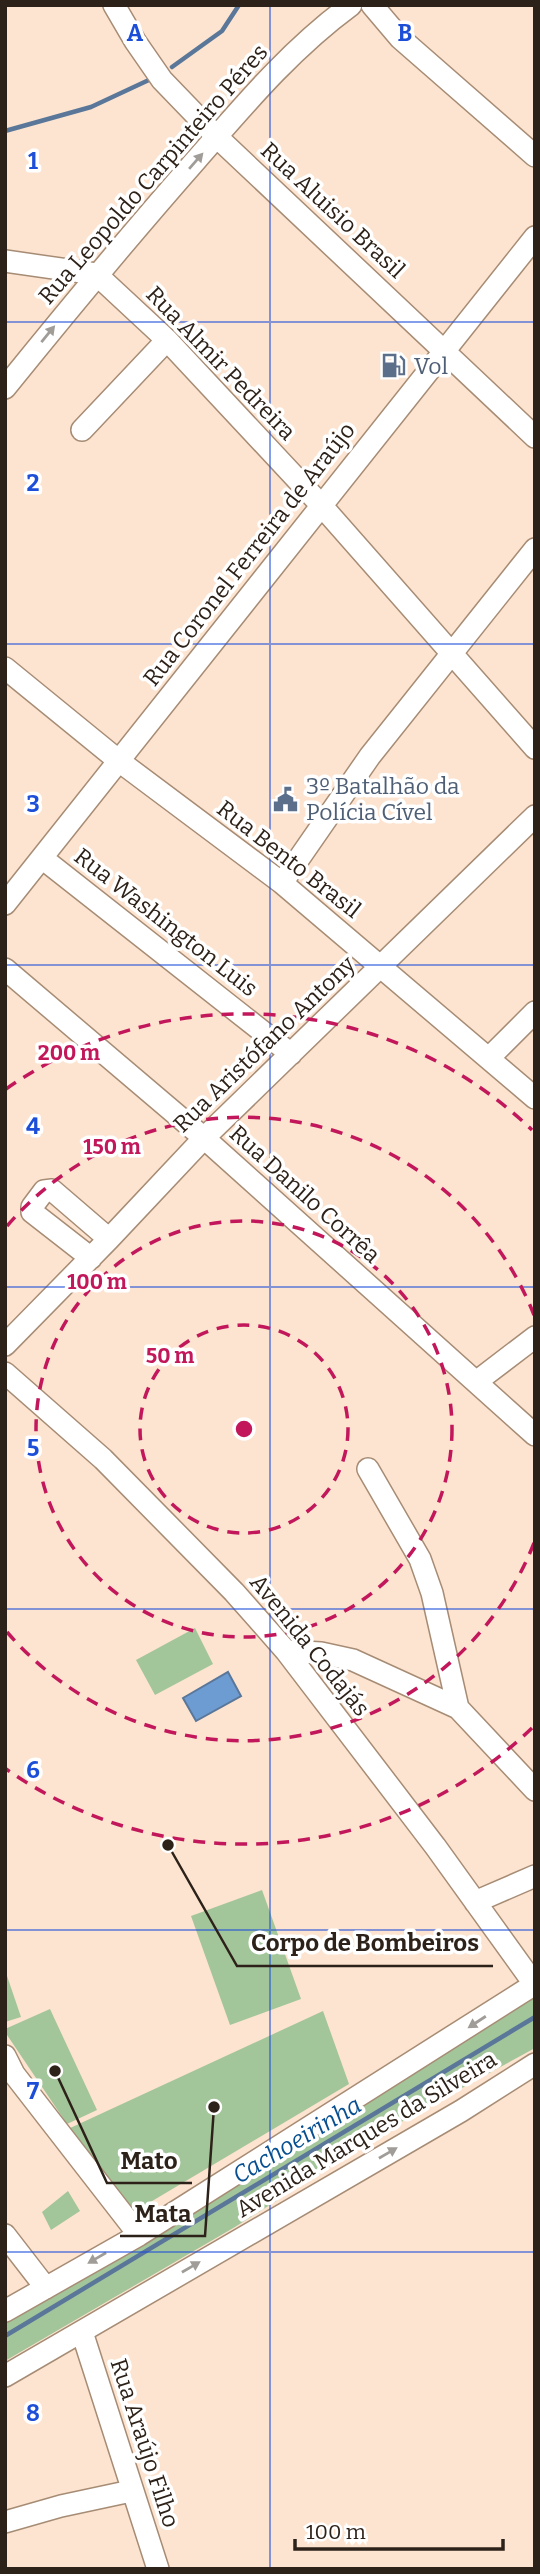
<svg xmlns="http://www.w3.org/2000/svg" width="540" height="2574" viewBox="0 0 540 2574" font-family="Bitter,serif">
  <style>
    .green { fill: #a3c59a }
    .water { fill: #6d9cd2; stroke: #5a779a; stroke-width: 2 }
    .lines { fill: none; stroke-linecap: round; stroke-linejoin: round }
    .stream { stroke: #5a779a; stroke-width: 4.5 }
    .minor-casing { stroke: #a78c75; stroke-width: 24 }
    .minor { stroke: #fff; stroke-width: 21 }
    .oneway { fill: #a09c98 }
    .grid { fill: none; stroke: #1d4ed8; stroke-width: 2; stroke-opacity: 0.55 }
    .ring { fill: none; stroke: #c2185b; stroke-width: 3.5; stroke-dasharray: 12 9 }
    .labels { text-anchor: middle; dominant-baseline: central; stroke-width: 7; stroke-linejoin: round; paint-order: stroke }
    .street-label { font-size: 23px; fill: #2d2219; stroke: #fff }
    .service-label { font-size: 23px; fill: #4e5e75; stroke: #fff; text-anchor: start }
    .water-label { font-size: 24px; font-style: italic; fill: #074f90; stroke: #fff }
    .grid-label { font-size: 23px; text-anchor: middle; font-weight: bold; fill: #1d4ed8; stroke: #fff; stroke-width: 7; stroke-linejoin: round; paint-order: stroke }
    .centre { fill: #c2185b; stroke: #fff; stroke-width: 3.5 }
    .ring-label { font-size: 21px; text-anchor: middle; font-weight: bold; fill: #c2185b; stroke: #fff; stroke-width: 7; stroke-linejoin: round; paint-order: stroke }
    .leader { fill: none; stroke: #2d2219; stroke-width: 2.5 }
    .callout-dot { fill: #2d2219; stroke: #fff; stroke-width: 2.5 }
    .callout-label { font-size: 24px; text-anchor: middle; font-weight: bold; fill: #2d2219; stroke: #fff; stroke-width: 7; stroke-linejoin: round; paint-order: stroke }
  </style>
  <rect width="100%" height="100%" fill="#fce4d0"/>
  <!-- green -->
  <path class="green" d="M 195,1628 L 213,1664 L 155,1695 L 136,1660 Z
    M 262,1890 L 301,1999 L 230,2025 L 191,1916 Z
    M 5,1970 L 21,2017 L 5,2022 Z
    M 535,1993 L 535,2048 L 411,2116 L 235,2227 L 5,2361 L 5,2311 Z
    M 50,2009 L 97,2110 L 67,2124 L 5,2032 L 5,2029 Z
    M 323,2011 L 349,2084 L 132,2213 L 68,2129 Z
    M 68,2191 L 80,2211 L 51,2230 L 42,2212 Z"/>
  <!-- water -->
  <path class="water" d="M 228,1672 L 241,1696 L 196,1721 L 183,1698 Z"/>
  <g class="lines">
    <!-- stream -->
    <path class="stream" d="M 172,67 L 222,31 L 239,5
      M 5,131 L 91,107 L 151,79
      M 5,2336 L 535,2017"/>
    <defs>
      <path id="minor" d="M 114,5 L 135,41 L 162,80 L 217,137 L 535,437
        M 372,5 L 400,38 L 535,156
        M 5,261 L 96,274 L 167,340 L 321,505 L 535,748
        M 5,388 C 68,310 131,234 197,159 C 245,104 291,49 351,5
        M 82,430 L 167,340
        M 5,668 L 119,761 L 282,883 L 535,1098
        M 42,858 L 291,1054
        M 282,883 L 370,756 L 535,549
        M 5,904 L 535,237
        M 5,969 L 204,1138 L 535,1435
        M 489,1058 L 535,1012
        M 91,1258 L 32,1212 L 32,1207 L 44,1191 L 52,1190 L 109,1239
        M 5,1345 L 109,1239 L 204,1138 L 535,816
        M 5,1373 L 103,1459 L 234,1592 L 286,1651 L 435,1846 L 535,1985
        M 476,1382 L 535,1337
        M 368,1469 L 420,1559 L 432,1593 L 458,1708
        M 286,1651 L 321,1653 L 353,1660 L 458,1708 L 535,1790
        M 475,1902 L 535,1876
        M 5,2056 L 14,2074 L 139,2235
        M 5,2235 L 46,2288
        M 5,2311 L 139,2235 L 535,1984
        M 82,2332 L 158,2569
        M 5,2376 L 461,2111 L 535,2064
        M 5,2522 L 61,2506 L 131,2491"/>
    </defs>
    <!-- minor casing -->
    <use href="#minor" class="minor-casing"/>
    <!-- minor -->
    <use href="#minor" class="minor"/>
  </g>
  <!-- one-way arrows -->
  <defs><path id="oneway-solid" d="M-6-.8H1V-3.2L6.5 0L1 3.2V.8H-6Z" transform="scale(1.75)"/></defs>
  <g class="oneway">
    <use href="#oneway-solid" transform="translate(196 161) rotate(-49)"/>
    <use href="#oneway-solid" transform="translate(48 334) rotate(-51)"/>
    <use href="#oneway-solid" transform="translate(477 2022) rotate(147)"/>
    <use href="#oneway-solid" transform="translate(388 2153) rotate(-30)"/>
    <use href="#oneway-solid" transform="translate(97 2258) rotate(150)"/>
    <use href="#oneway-solid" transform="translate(191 2267) rotate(-30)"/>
  </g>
  <!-- grid -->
  <path class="grid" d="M 270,5 L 270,2569M 5,322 L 535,322M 5,644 L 535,644M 5,965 L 535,965M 5,1287 L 535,1287M 5,1609 L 535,1609M 5,1930 L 535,1930M 5,2252 L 535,2252"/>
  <!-- distance rings -->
  <g class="ring">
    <circle cx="244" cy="1429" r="104"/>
    <circle cx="244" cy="1429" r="208"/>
    <path d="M534 1543A312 312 0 0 1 7 1632M7 1226A312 312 0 0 1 534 1315"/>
    <path d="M532 1728A415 415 0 0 1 6 1769M6 1089A415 415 0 0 1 532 1130"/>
  </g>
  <!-- icons -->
  <defs>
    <symbol id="fuel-bare" viewBox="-9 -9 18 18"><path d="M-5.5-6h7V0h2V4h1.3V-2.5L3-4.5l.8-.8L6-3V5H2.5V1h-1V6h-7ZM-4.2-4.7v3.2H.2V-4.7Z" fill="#5c6f8a" stroke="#fff" stroke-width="2.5" paint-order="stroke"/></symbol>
    <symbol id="civic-bare" viewBox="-9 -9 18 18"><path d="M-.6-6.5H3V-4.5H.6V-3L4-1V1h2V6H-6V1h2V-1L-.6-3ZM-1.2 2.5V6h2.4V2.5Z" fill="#5c6f8a" stroke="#fff" stroke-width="2.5" paint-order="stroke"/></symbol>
  </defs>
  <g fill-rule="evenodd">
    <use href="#fuel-bare" x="376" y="348" width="35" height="35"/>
    <use href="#civic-bare" x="268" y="782" width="35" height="35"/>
  </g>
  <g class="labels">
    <!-- street labels -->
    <g class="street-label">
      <text transform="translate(153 174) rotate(-49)">Rua Leopoldo Carpinteiro Péres</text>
      <text transform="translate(333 210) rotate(43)">Rua Aluisio Brasil</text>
      <text transform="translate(221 363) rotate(46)">Rua Almir Pedreira</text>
      <text transform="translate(249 554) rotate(-52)">Rua Coronel Ferreira de Araújo</text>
      <text transform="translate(289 859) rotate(38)">Rua Bento Brasil</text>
      <text transform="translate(166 922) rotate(38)">Rua Washington Luis</text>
      <text transform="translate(264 1044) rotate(-44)">Rua Aristófano Antony</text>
      <text transform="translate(305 1194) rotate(42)">Rua Danilo Corrêa</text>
      <text transform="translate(310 1645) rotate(51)">Avenida Codajás</text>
      <text transform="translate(366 2134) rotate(-31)">Avenida Marques da Silveira</text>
      <text transform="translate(145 2443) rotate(72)">Rua Araújo Filho</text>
    </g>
    <!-- service labels -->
    <g class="service-label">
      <text x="414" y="366">Vol</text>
      <text x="306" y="786">3º Batalhão da<tspan x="306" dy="26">Polícia Cível</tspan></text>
    </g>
    <!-- water labels -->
    <g class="water-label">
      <text transform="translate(297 2140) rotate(-31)">Cachoeirinha</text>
    </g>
  </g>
  <g class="grid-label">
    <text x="135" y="41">A</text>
    <text x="405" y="41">B</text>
    <text x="33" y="169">1</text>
    <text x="33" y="491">2</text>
    <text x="33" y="812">3</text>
    <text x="33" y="1134">4</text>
    <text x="33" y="1456">5</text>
    <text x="33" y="1778">6</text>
    <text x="33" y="2099">7</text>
    <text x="33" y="2421">8</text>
  </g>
  <circle cx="244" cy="1429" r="10" class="centre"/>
  <g class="ring-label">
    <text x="69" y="1060">200 m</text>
    <text x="112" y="1154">150 m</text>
    <text x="97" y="1289">100 m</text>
    <text x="170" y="1363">50 m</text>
  </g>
  <!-- callouts -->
  <path class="leader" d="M168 1845L237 1966H493M55 2071L107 2183H192M214 2107L205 2236H120"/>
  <g class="callout-dot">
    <circle cx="168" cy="1845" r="7"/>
    <circle cx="55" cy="2071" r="7"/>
    <circle cx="214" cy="2107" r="7"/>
  </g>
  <g class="callout-label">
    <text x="365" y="1951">Corpo de Bombeiros</text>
    <text x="149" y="2169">Mato</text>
    <text x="163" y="2222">Mata</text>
  </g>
  <!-- border -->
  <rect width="540" height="2574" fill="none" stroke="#2d2219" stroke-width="14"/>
  <!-- scale -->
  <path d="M295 2539v10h208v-10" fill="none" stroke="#2d2219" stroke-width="3.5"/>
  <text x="306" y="2539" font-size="21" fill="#2d2219" stroke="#ffffff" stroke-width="5" paint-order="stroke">100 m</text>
</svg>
